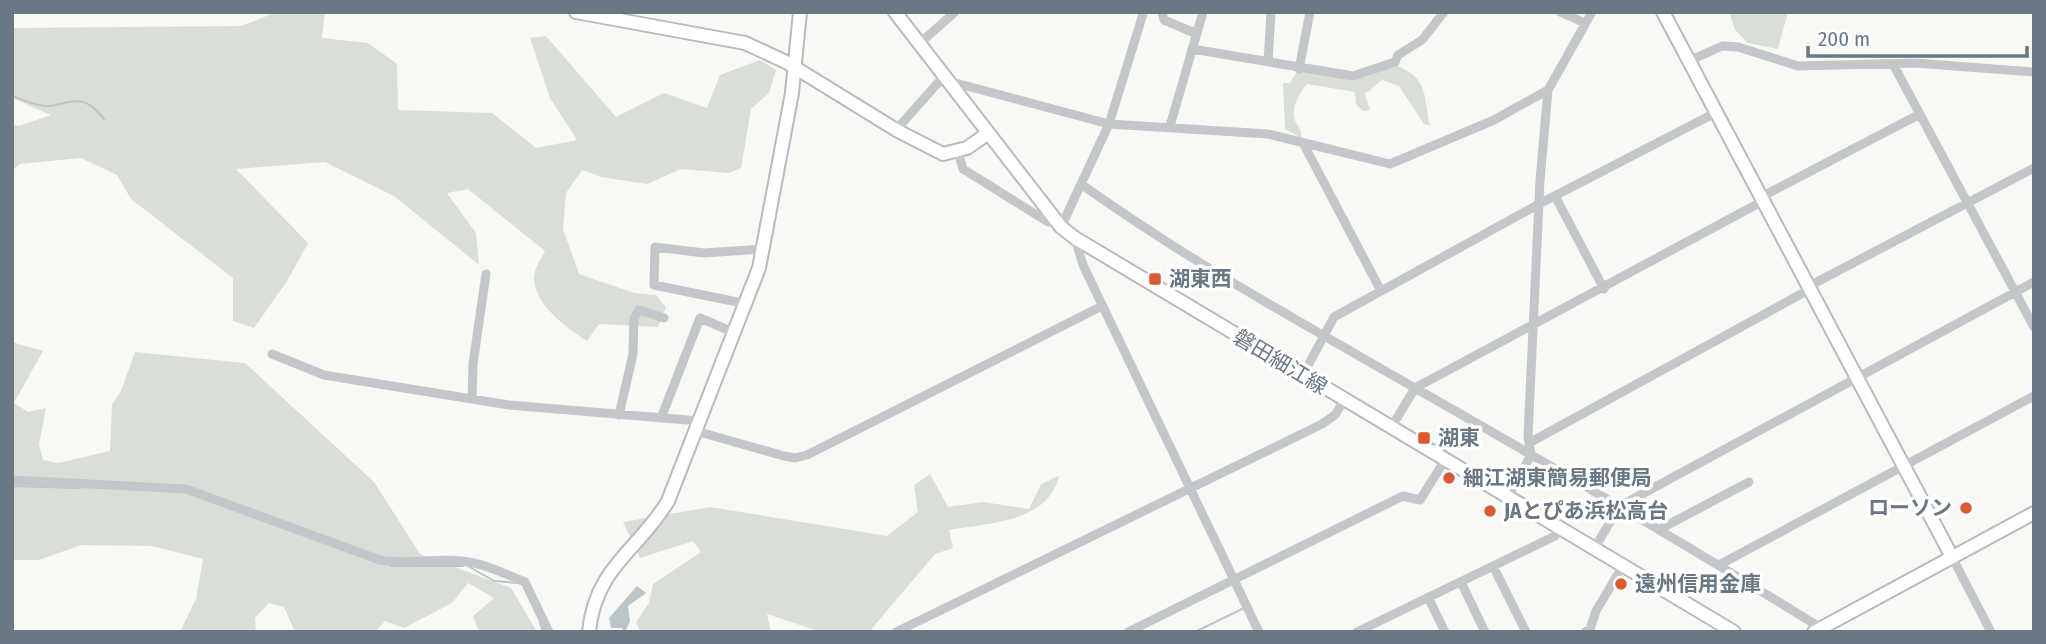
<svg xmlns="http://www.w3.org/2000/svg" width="2046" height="644" viewBox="0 0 2046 644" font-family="'Fira Sans Condensed','Noto Sans JP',sans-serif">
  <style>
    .green { fill: #d9dfd6 }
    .water { fill: #bac5c9 }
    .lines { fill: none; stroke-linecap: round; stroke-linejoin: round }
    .stream { stroke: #bac5c9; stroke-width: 2 }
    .secondary-casing { stroke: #b6bbbf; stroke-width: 16 }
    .street { stroke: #c3c7ca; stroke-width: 9 }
    .secondary { stroke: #fff; stroke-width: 12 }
    .poi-dot { fill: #dd5930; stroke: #fff; stroke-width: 2.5 }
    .labels { text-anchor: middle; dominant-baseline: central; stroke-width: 7; stroke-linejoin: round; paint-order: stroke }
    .poi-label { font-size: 21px; font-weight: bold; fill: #687885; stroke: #fff; text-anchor: start }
    .street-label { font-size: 21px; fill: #687885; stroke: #fff }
  </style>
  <rect width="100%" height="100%" fill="#f8f8f5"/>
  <!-- green -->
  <path class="green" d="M 277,12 L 325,12 L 322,38 L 368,43 L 397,64 L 398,110 L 492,113 L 536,148 L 577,140 L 550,98 L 530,38 L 546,36 L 616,117 L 664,93 L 707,108 L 720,75 L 760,60 L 776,70 L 769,93 L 751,109 L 741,168 L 729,173 L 681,169 L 647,184 L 601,177 L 582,170 L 566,193 L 563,229 L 579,274 L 634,293 L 656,295 L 666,307 L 658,327 L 599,324 L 587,341 C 567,328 532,303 534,276 C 535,268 541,259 545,251 L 468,189 L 447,193 L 476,233 L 479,265 L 394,196 L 325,162 L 236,169 L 308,243 L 287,281 L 254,328 L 233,321 L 233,278 L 131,199 L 117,175 L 81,158 L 20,164 L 12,171 L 12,124 L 19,126 L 51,115 L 12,98 L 12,28 L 241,26 Z
    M 1729,12 L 1788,12 L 1778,49 L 1748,43 L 1735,30 Z
    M 1394,65 C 1430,77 1423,97 1430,126 L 1424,124 L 1399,86 L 1382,80 L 1365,94 L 1370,110 L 1363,111 L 1356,104 L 1355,92 L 1307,84 C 1300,92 1292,105 1294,117 C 1295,125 1303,128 1301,138 L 1285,129 L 1283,83 L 1290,83 L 1298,70 L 1362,78 Z
    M 12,342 L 43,351 L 14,403 L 28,412 L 46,408 L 39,445 L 43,460 L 58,463 L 110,451 L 112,405 L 121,391 L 135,352 L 245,363 L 374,482 L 420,554 L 511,588 L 537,632 L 479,632 L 473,616 L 494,598 L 468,583 L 452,603 L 404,628 L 385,621 L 375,632 L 295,632 L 284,607 L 269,603 L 255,618 L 256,632 L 180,632 L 196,599 L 203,559 L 152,546 L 81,545 L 39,560 L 12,560 Z
    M 930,474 L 948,507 L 983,502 L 1029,509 L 1041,484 L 1059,476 C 1048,523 988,523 949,530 L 953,548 L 935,554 L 869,632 L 821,632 L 767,614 L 771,632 L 640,632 L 636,622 L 649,603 L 653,584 L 701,552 L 693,541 L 640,558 L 623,522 L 710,507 L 887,536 L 918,512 L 914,485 Z"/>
  <!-- water -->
  <path class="water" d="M 637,586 L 646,593 L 628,606 L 630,621 L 625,632 L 622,628 L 611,628 L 609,618 Z"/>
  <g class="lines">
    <!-- stream -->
    <path class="stream" d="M 12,96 C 23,100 38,107 50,106 C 77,101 84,94 104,119
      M 12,486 L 80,488
      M 391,566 L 463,566
      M 468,566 L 494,581 L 518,583
      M 540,623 L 543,632
      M 1195,632 L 1242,609"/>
    <defs>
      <path id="secondary" d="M 576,12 L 745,43 L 786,62 L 898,131 L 943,154 L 967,148 L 987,134
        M 895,12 L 1061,227 L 1075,238 L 1734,632
        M 1663,12 L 1952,557
        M 589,632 C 595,567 639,550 668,501 L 759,268 L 792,93 L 800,12
        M 1814,632 L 2034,513"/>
    </defs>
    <!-- secondary casing -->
    <use href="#secondary" class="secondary-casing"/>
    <!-- street -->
    <path class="street" d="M 1162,12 L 1164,20 L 1197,34
      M 1560,12 L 1585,23
      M 1143,14 L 1109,124 L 1268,134 L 1390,164 L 1494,120 L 1548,90 L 1592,12
      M 919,44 L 955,12
      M 1192,49 L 1353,76 L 1395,62 L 1398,55 L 1422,40 L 1444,12
      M 1689,61 L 1722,46 L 1738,47 L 1798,66 L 1915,63 L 2034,72
      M 1268,62 L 1271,12
      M 1893,64 L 2034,327
      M 1299,69 L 1310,12
      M 948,81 L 1109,124 L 1081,184
      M 1170,126 L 1203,12
      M 896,130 L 944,76
      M 1303,143 L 1381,291
      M 958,152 L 963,169 L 1048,222
      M 1555,196 L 1604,289
      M 1761,197 L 1920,114
      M 1061,227 L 1081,184 C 1187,260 1302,323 1415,388 C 1552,466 1687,545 1821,628
      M 1075,238 L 1083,265 L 1259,632
      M 747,304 L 654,285 L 655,247 L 704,253 L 763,249
      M 272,354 L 324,375 L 509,405 L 699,421
      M 1303,375 L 1334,317 L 1539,204 L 1717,112
      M 472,399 L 473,364 L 486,274
      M 619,415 L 633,354 L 634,318 L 639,310 L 664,318
      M 661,418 L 700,318 L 735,333
      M 1391,428 L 1415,388 L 1763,201
      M 696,431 L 784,456 L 795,458 L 807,455 L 1102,306
      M 1529,443 L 1803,293 L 1815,283 L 2034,168
      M 12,480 L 186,489 L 380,560 C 408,565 435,558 462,561 C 483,563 506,574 525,582 L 549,632
      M 1509,496 L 1531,455 L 1528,436 L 1540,180 L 1548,90
      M 1660,529 L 1749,482
      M 1595,547 L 1620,506 L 2034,282
      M 1952,557 L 1991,632
      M 1719,565 L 2034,396
      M 1493,566 L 1526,632
      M 1461,582 L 1485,632
      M 1428,597 L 1445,632
      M 896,632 L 1322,424 L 1335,415 L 1344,400
      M 1128,632 L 1403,496 L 1420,500 L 1445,460
      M 1357,632 L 1555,536 L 1561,527
      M 1585,632 L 1590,629 L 1596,611 L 1624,564"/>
    <!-- secondary -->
    <use href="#secondary" class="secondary"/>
  </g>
  <!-- markers -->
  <g class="poi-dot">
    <rect x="1148" y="272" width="14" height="14" rx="3.5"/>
    <rect x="1417" y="431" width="14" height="14" rx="3.5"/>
    <circle cx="1449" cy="478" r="7"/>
    <circle cx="1966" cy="508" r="7"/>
    <circle cx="1490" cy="511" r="7"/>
    <circle cx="1621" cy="584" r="7"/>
  </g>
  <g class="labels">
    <!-- poi labels -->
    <g class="poi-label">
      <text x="1169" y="279">湖東西</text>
      <text x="1438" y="438">湖東</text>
      <text x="1463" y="478">細江湖東簡易郵便局</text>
      <text x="1952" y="508" text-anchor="end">ローソン</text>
      <text x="1504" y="511">JAとぴあ浜松高台</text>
      <text x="1635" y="584">遠州信用金庫</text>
    </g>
    <!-- street labels -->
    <g class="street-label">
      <text transform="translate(1280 362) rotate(31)">磐田細江線</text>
    </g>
  </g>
  <!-- border -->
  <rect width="2046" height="644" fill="none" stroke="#687885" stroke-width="28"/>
  <!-- scale -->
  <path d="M1808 46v10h219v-10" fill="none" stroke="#687885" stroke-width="3.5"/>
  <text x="1818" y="46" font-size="21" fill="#687885" stroke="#ffffff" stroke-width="5" paint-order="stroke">200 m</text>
</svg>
